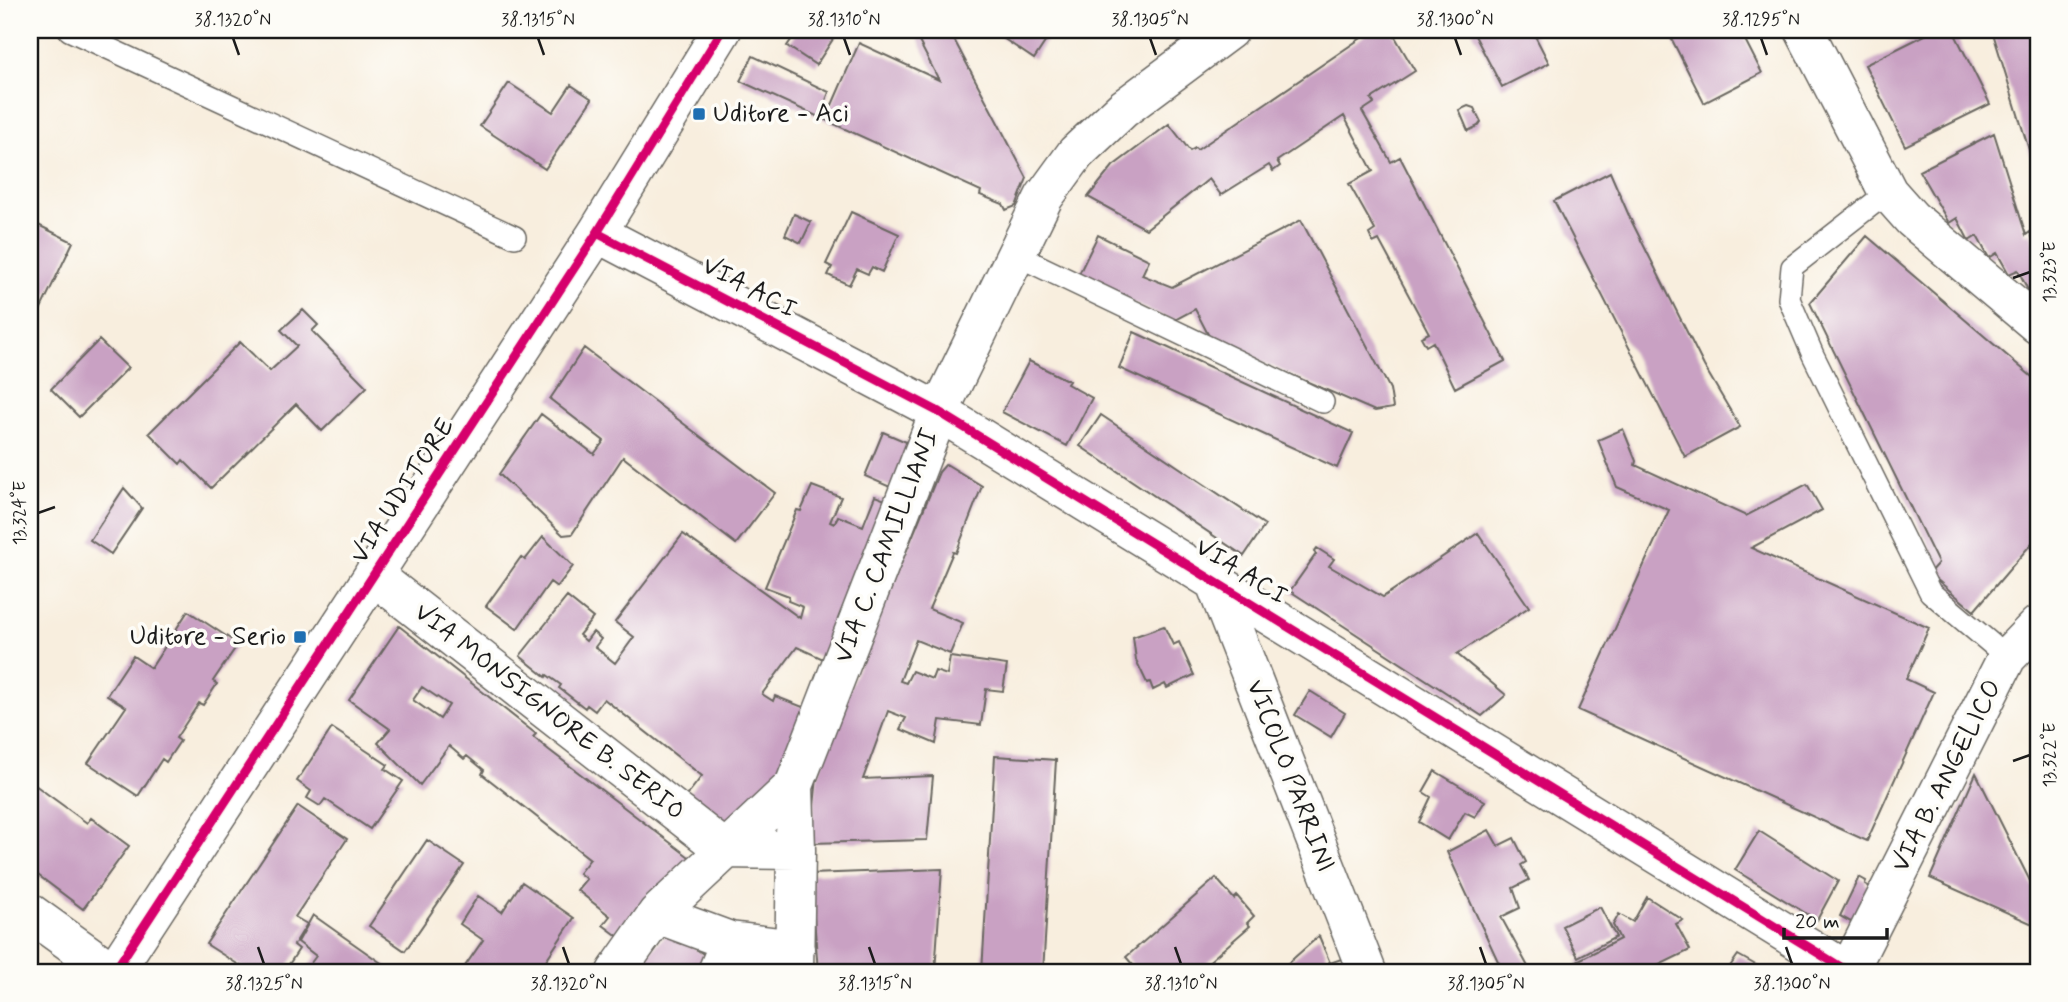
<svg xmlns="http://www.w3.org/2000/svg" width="2068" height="1002" viewBox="0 0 2068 1002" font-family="Mynerve,sans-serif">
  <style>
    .building { fill: #c9a1c3; fill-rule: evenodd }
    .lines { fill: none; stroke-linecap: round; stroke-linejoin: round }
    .lane-casing { stroke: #696660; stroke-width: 24 }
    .street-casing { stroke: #696660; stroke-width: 41 }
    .lane { stroke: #fff; stroke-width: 21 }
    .street { stroke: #fff; stroke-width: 38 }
    .cycleway-casing { stroke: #fdfcf7; stroke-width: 13 }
    .cycleway { stroke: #d6006c; stroke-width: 9 }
    .ticks { fill: none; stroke: #1c1c1c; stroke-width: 2.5 }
    .poi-dot { fill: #1f6fb2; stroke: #fdfcf7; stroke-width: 2.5 }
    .labels { text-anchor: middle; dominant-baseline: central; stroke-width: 7; stroke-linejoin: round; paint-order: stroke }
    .poi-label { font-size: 26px; fill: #1c1c1c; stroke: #fdfcf7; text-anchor: start }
    .street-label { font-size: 26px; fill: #1c1c1c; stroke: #fdfcf7 }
    .neatline { fill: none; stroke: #1c1c1c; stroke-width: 2.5 }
    .ticks-label { font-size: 18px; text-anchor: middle; fill: #1c1c1c }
  </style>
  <rect width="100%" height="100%" fill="#fdfcf7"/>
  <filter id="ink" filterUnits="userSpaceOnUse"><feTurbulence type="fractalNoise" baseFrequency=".0143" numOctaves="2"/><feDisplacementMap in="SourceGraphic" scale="14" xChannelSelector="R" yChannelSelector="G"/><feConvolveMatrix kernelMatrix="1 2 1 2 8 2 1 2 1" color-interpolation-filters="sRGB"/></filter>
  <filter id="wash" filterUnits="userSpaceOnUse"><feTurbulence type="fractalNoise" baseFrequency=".00686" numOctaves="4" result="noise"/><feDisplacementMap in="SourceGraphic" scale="28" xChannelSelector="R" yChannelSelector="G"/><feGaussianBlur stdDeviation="1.57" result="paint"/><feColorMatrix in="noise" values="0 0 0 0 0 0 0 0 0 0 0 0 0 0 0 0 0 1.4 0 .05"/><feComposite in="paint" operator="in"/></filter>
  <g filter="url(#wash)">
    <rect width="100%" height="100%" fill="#f8eede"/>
    <g id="blocks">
      <!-- building -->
      <path class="building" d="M 798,30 L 839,30 L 816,65 L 787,46 Z
        M 913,30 L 949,30 L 1027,178 L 1016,206 L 1006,210 L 1003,204 L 980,195 L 981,191 L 740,81 L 753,56 L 829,92 L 825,103 L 832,105 L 859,43 L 939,80 Z
        M 991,30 L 1053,30 L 1034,59 Z
        M 1373,30 L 1391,30 L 1415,71 L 1371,99 L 1374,103 L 1362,111 L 1391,162 L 1400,157 L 1505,361 L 1455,388 L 1433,342 L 1426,346 L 1421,337 L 1429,333 L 1379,240 L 1373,243 L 1369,234 L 1375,230 L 1349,184 L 1373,171 L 1344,116 L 1277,161 L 1280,166 L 1273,171 L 1269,165 L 1221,195 L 1209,179 L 1146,229 L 1088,197 L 1113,166 L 1169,124 L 1190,151 L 1195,148 L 1197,150 Z
        M 1472,30 L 1532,30 L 1549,63 L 1502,87 Z
        M 1667,30 L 1740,30 L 1762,73 L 1704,103 Z
        M 1935,30 L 1953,30 L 1990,104 L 1905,146 L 1865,65 Z
        M 1992,30 L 2038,30 L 2038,179 Z
        M 509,83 L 553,112 L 571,85 L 592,99 L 545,169 L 480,126 Z
        M 1468,106 L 1474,108 L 1481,122 L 1478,126 L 1468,131 L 1459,110 Z
        M 1994,133 L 2026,235 L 2030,232 L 2038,250 L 2038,298 L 2027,288 L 2018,270 L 2009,274 L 1997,253 L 1989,258 L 1977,236 L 1969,241 L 1957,218 L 1949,223 L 1919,171 Z
        M 1610,172 L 1630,218 L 1704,366 L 1740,427 L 1685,457 L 1554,201 Z
        M 851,212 L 899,234 L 882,272 L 872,267 L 868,274 L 857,269 L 849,285 L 828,275 L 832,267 L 826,264 Z
        M 794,214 L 811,222 L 801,243 L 785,235 Z
        M 1301,220 L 1390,389 L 1393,408 L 1375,411 L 1211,340 L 1195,309 L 1173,321 L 1077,278 L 1098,235 L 1149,260 L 1142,275 L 1172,287 Z
        M 30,221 L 73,242 L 34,323 L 30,321 Z
        M 1867,236 L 2038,382 L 2038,536 L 1974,611 L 1929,573 L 1938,563 L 1810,303 Z
        M 303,310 L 318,325 L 312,331 L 367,387 L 322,431 L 296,404 L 211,488 L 183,460 L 180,464 L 149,433 L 240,342 L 270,371 L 297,346 L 281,330 Z
        M 1134,332 L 1353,433 L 1337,468 L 1119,368 Z
        M 99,340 L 128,368 L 79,417 L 51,389 Z
        M 584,348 L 775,493 L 736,544 L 623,457 L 572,534 L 563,535 L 499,474 L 541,414 L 594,454 L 604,441 L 550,399 Z
        M 1029,361 L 1069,381 L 1067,384 L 1092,398 L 1067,446 L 1002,412 Z
        M 1101,415 L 1265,525 L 1244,556 L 1080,446 Z
        M 1623,429 L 1636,461 L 1635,465 L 1746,516 L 1807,484 L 1822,510 L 1751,548 L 1929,628 L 1906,679 L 1934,692 L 1867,841 L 1578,710 L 1669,510 L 1617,487 L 1598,440 Z
        M 883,432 L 918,447 L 899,491 L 865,476 Z
        M 946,464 L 982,486 L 956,553 L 953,552 L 929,609 L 963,623 L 950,654 L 916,640 L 900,681 L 906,683 L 912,671 L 932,679 L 935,671 L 947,675 L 950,657 L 1007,665 L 1003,691 L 986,689 L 981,725 L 940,720 L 936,744 L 900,729 L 906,718 L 888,711 L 863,779 L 933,776 L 927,840 L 810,843 L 817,778 L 840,712 L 939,472 Z
        M 812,486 L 841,497 L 830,522 L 834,524 L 838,516 L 863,526 L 875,496 L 896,504 L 832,663 L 797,647 L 762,694 L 773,701 L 775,696 L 813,711 L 794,758 L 732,837 L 684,799 L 702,776 L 604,699 L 595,711 L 587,705 L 585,708 L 559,688 L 561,685 L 547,675 L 546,677 L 520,656 L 567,597 L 593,618 L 579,635 L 586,641 L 593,632 L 601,639 L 595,647 L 615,663 L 634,637 L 615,622 L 683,534 L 800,618 L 803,607 L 788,601 L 789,596 L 765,587 L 797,510 L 801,511 Z
        M 124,488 L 142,508 L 111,554 L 90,540 Z
        M 1478,533 L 1529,607 L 1457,654 L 1506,695 L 1482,716 L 1290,591 L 1316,554 L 1314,552 L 1317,548 L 1334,559 L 1329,566 L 1383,597 Z
        M 543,537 L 573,566 L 557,587 L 550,582 L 517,629 L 486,606 L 521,557 L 525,560 Z
        M 188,611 L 238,644 L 213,681 L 217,684 L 203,705 L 199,703 L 176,738 L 180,741 L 166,762 L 162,759 L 138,796 L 88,763 L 126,707 L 107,695 L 133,656 L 151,668 Z
        M 399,626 L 536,734 L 533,737 L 549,750 L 697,863 L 623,940 L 603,925 L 610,916 L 577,890 L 586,879 L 579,873 L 590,859 L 482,774 L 484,770 L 467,756 L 464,759 L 449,746 L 420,785 L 378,743 L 390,729 L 349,700 ZM 422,687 L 449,705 L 440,719 L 413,700 Z
        M 1164,626 L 1173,645 L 1179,642 L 1194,675 L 1167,688 L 1165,684 L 1153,690 L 1150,682 L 1147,683 L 1136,660 L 1133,637 Z
        M 1310,691 L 1345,713 L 1331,737 L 1295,715 Z
        M 332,728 L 388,765 L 385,769 L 403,781 L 370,829 L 325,799 L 320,806 L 307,798 L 311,791 L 297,781 Z
        M 995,756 L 1056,760 L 1043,972 L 982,972 Z
        M 1435,771 L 1485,801 L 1475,817 L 1465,812 L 1448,840 L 1419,822 L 1431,797 L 1423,792 Z
        M 1976,773 L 2038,897 L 2037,926 L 1930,878 Z
        M 35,785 L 87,823 L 91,818 L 129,846 L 83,909 L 30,869 L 30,788 L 32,790 Z
        M 298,806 L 347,839 L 295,917 L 307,924 L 294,945 L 299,949 L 284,972 L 250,972 L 206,944 Z
        M 1489,830 L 1498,846 L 1514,838 L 1526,862 L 1521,865 L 1529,880 L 1513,888 L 1520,908 L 1501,917 L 1531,972 L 1503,972 L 1447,852 Z
        M 1759,831 L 1838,881 L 1817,920 L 1735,870 Z
        M 427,840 L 464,865 L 405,951 L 369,926 Z
        M 942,869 L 935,972 L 818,972 L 811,874 Z
        M 1859,877 L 1866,881 L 1865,884 L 1877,891 L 1860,927 L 1840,916 Z
        M 1216,878 L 1234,899 L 1237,896 L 1254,916 L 1247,923 L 1250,926 L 1197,972 L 1139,972 L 1126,957 Z
        M 522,882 L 574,918 L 538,972 L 461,972 L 483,940 L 460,924 L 478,896 L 502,912 Z
        M 1647,897 L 1683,920 L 1676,924 L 1690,950 L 1645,972 L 1582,972 L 1577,961 L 1620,939 L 1613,925 L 1619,914 L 1633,922 Z
        M 1600,907 L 1616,937 L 1578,957 L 1562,926 Z
        M 313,915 L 337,932 L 394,972 L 305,971 L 316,956 L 298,942 Z
        M 670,931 L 712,960 L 707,972 L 634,972 L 638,964 Z
        M 1319,936 L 1330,963 L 1344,958 L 1363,972 L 1278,972 Z
        M 1738,955 L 1768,972 L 1726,972 Z"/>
    </g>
  </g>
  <g filter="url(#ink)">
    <use href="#blocks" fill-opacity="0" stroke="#696660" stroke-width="2"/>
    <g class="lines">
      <defs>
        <path id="lane" d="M 69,30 L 515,237
          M 1888,192 L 1792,267 L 1789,299 L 1813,355 L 1930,592 L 2007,657
          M 1016,255 L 1323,402"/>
        <path id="street" d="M 1804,30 L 1888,192 L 1912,219 L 2038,325
          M 597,233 L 939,412 L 1849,972
          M 373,575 L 724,849 L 796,850
          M 1214,580 L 1367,972
          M 30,913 L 112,972
          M 657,914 L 730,941 L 795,949
          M 114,972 L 597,233 L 722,30
          M 616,972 L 657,914 L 794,786
          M 717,972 L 730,941
          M 794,972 L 796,850 L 794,786 L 939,412 L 1044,197 L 1076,153 L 1123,109 L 1229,30
          M 1848,972 L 2007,657 L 2038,625"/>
      </defs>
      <!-- lane casing -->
      <use href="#lane" class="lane-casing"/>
      <!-- street casing -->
      <use href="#street" class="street-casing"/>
      <!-- lane -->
      <use href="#lane" class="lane"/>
      <!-- street -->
      <use href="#street" class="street"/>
      <defs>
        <path id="cycleway" d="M 597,233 L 939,412 L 1849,972
          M 114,972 L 597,233 L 722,30"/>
      </defs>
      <!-- cycleway casing -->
      <use href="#cycleway" class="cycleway-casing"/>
      <!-- cycleway -->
      <use href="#cycleway" class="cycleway"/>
    </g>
  </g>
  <!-- ticks -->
  <path class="ticks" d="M 233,38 L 239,55M 538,38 L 544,55M 844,38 L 850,55M 1150,38 L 1156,55M 1455,38 L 1461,55M 1761,38 L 1767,55M 2013,278 L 2030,272M 38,513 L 55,507M 2013,761 L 2030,755M 258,947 L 264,964M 563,947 L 569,964M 869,947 L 875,964M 1175,947 L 1181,964M 1480,947 L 1486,964M 1786,947 L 1792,964"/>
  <!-- markers -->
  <g class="poi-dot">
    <rect x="692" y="107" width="14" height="14" rx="3.5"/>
    <rect x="293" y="630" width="14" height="14" rx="3.5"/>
  </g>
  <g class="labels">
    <!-- poi labels -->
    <g class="poi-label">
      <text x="713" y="114">Uditore - Aci</text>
      <text x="286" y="637" text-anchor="end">Uditore - Serio</text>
    </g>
    <!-- street labels -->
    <g class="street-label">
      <text transform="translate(749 288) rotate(28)">VIA ACI</text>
      <text transform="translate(403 491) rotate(-57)">VIA UDITORE</text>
      <text transform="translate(887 546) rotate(-69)">VIA C. CAMILLIANI</text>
      <text transform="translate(1241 572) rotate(32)">VIA ACI</text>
      <text transform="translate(549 712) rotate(38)">VIA MONSIGNORE B. SERIO</text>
      <text transform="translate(1290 776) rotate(69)">VICOLO PARRINI</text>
      <text transform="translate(1947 776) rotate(-63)">VIA B. ANGELICO</text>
    </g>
  </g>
  <!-- margin -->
  <rect width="2068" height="1002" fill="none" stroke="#fdfcf7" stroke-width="77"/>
  <!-- scale -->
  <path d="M1784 928v10h103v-10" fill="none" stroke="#1c1c1c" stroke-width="3.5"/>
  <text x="1795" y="928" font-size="21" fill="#1c1c1c" stroke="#fdfcf7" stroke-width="5" paint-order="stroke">20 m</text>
  <rect x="38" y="38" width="1992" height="926" class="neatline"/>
  <g class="ticks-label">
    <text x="233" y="25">38.1320°N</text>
    <text x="538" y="25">38.1315°N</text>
    <text x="844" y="25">38.1310°N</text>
    <text x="1150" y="25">38.1305°N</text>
    <text x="1455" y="25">38.1300°N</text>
    <text x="1761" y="25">38.1295°N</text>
    <text transform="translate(2049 272) rotate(-90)" y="6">13.323°E</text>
    <text transform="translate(19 513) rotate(-90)" y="6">13.324°E</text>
    <text transform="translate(2049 755) rotate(-90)" y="6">13.322°E</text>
    <text x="264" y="989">38.1325°N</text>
    <text x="569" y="989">38.1320°N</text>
    <text x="875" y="989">38.1315°N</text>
    <text x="1181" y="989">38.1310°N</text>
    <text x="1486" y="989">38.1305°N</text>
    <text x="1792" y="989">38.1300°N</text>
  </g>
</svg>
